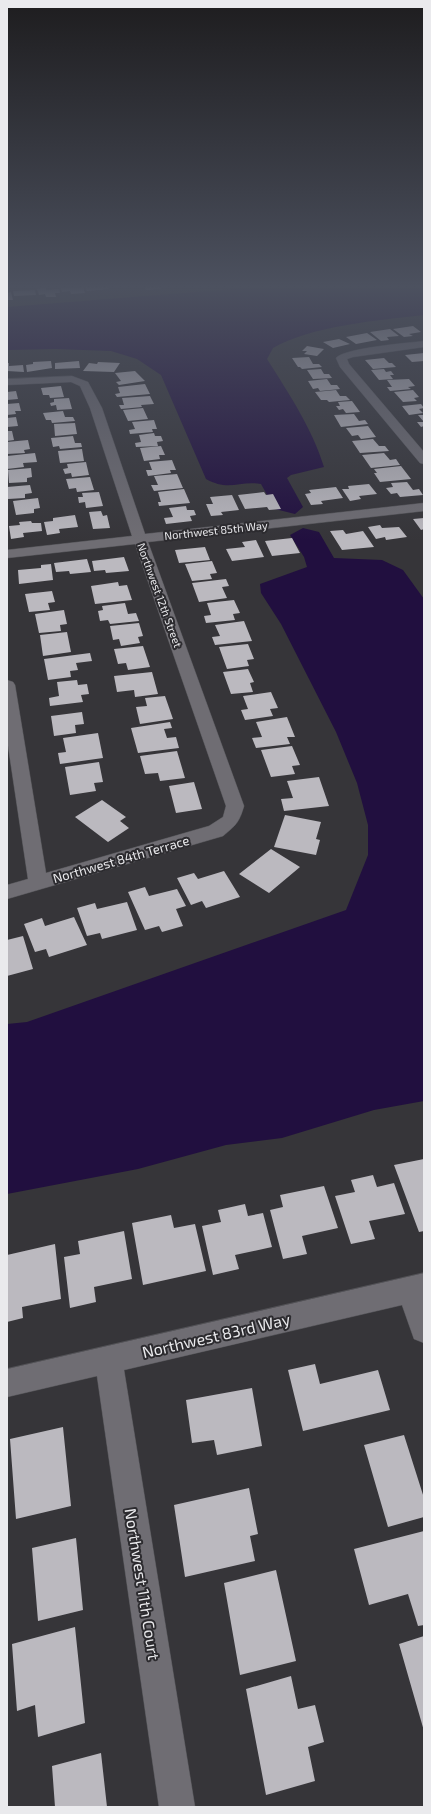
<svg xmlns="http://www.w3.org/2000/svg" width="431" height="1814" viewBox="0 0 431 1814" font-family="'Exo 2',sans-serif">
  <style>
    .water { fill: #210f3f }
    .building { fill: #bbb9bf }
    .lines { fill: none; stroke-linecap: round; stroke-linejoin: round }
    .street-casing { stroke: #525256; stroke-width: 1 }
    .street { fill: #6f6d73; fill-rule: evenodd }
    .labels { text-anchor: middle; dominant-baseline: central; stroke-width: 4; stroke-linejoin: round; paint-order: stroke }
    .far-street-label { font-size: 11px; fill: #eaeaed; stroke: #2c2b2f }
    .street-label { font-size: 13px; fill: #eaeaed; stroke: #2c2b2f }
    .near-street-label { font-size: 16px; fill: #eaeaed; stroke: #2c2b2f }
  </style>
  <rect width="100%" height="100%" fill="#363539"/>
  <!-- water -->
  <path class="water" d="M 258,287 L 420,287 L 424,292 L 424,315 C 379,320 311,326 273,348 L 267,359 C 289,394 312,428 324,467 L 291,475 L 287,478 L 303,507 L 295,514 L 275,509 L 261,484 C 240,480 229,492 206,479 L 161,375 L 137,359 L 111,351 L 56,349 L 7,350 L 7,307 Z
    M 303,528 L 319,532 L 334,558 L 382,560 L 403,570 L 424,599 L 424,1101 L 374,1110 L 282,1138 L 226,1145 L 138,1169 L 7,1194 L 7,1024 L 27,1022 L 346,910 L 368,855 L 368,825 L 357,783 L 336,732 L 281,624 L 261,593 L 260,584 L 307,567 L 304,557 L 290,535 Z"/>
  <!-- building -->
  <path class="building" d="M 83,287 L 85,293 L 71,294 L 70,291 L 62,292 L 61,288 Z
    M 85,287 L 108,287 L 109,289 L 87,291 Z
    M 145,287 L 160,287 L 161,289 L 146,290 Z
    M 46,288 L 46,290 L 59,289 L 60,293 L 55,293 L 56,297 L 46,297 L 45,294 L 39,295 L 37,289 Z
    M 35,290 L 36,295 L 14,296 L 13,291 Z
    M 11,292 L 13,300 L 7,300 L 7,293 Z
    M 413,326 L 421,332 L 409,334 L 413,336 L 404,337 L 393,329 Z
    M 390,329 L 399,336 L 387,337 L 389,340 L 381,341 L 370,332 Z
    M 367,333 L 377,340 L 356,344 L 346,337 Z
    M 339,339 L 350,344 L 333,348 L 323,342 Z
    M 307,346 L 324,349 L 317,356 L 304,354 L 307,351 L 302,351 Z
    M 424,353 L 424,361 L 412,362 L 405,355 Z
    M 309,357 L 313,364 L 319,364 L 322,367 L 302,369 L 300,367 L 298,367 L 292,358 Z
    M 384,358 L 389,363 L 392,363 L 396,367 L 373,369 L 365,360 Z
    M 51,361 L 52,368 L 27,372 L 26,365 L 33,364 L 33,362 Z
    M 79,361 L 80,368 L 55,369 L 55,363 Z
    M 98,362 L 120,363 L 114,372 L 83,371 L 89,363 L 97,364 Z
    M 7,363 L 9,363 L 9,366 L 23,365 L 24,372 L 7,371 Z
    M 321,369 L 324,374 L 329,374 L 332,378 L 313,379 L 307,370 Z
    M 384,369 L 386,372 L 391,371 L 394,375 L 390,375 L 393,379 L 379,380 L 371,370 Z
    M 135,371 L 145,381 L 119,385 L 116,382 L 121,381 L 115,373 Z
    M 327,379 L 331,385 L 337,385 L 340,389 L 320,391 L 318,388 L 313,389 L 308,381 Z
    M 409,379 L 415,386 L 408,387 L 411,389 L 390,391 L 387,387 L 392,387 L 387,380 Z
    M 145,384 L 150,394 L 117,397 L 115,394 L 120,393 L 118,387 Z
    M 61,386 L 64,397 L 50,398 L 49,395 L 43,395 L 41,388 Z
    M 336,390 L 340,396 L 346,396 L 350,400 L 329,402 L 327,400 L 321,400 L 315,392 Z
    M 413,390 L 419,397 L 414,398 L 417,401 L 403,402 L 394,392 Z
    M 16,391 L 18,399 L 7,400 L 7,392 Z
    M 150,396 L 154,404 L 141,405 L 142,407 L 121,409 L 119,405 L 124,405 L 122,398 Z
    M 69,398 L 72,409 L 57,410 L 56,405 L 51,406 L 50,403 L 54,402 L 54,399 Z
    M 352,401 L 360,412 L 346,413 L 343,409 L 339,410 L 336,406 L 340,406 L 338,402 Z
    M 19,403 L 21,411 L 15,411 L 16,414 L 7,415 L 7,404 Z
    M 421,404 L 424,408 L 419,409 L 423,413 L 409,415 L 402,406 Z
    M 143,408 L 148,419 L 128,421 L 123,410 Z
    M 63,411 L 65,417 L 73,417 L 75,421 L 52,423 L 51,420 L 46,420 L 43,413 Z
    M 354,414 L 359,421 L 365,420 L 368,424 L 341,427 L 334,415 Z
    M 418,415 L 424,415 L 424,426 L 421,427 L 417,422 L 424,422 Z
    M 16,417 L 18,426 L 7,427 L 7,418 Z
    M 154,420 L 157,429 L 152,429 L 153,432 L 130,434 L 129,430 L 135,429 L 132,422 Z
    M 75,423 L 77,434 L 55,436 L 54,424 Z
    M 368,426 L 376,437 L 361,439 L 358,435 L 352,436 L 346,428 Z
    M 7,431 L 12,431 L 14,440 L 7,441 Z
    M 154,433 L 155,436 L 161,436 L 163,441 L 157,442 L 158,446 L 136,447 L 135,443 L 141,442 L 139,435 Z
    M 73,436 L 75,443 L 81,443 L 82,447 L 60,449 L 59,446 L 53,447 L 51,438 Z
    M 373,439 L 379,446 L 385,446 L 389,451 L 360,453 L 352,441 Z
    M 28,440 L 30,449 L 24,450 L 25,453 L 7,454 L 7,442 Z
    M 161,446 L 165,455 L 159,455 L 160,459 L 144,461 L 140,448 Z
    M 82,449 L 84,461 L 60,463 L 58,451 Z
    M 35,453 L 37,462 L 23,463 L 24,467 L 7,469 L 7,456 Z
    M 384,453 L 390,460 L 396,459 L 400,465 L 371,468 L 362,455 Z
    M 172,460 L 176,470 L 170,470 L 171,473 L 148,476 L 146,470 L 152,470 L 149,462 Z
    M 86,462 L 89,475 L 72,477 L 71,473 L 65,474 L 63,469 L 68,468 L 67,464 Z
    M 401,466 L 411,479 L 380,482 L 374,473 L 377,473 L 374,469 Z
    M 31,468 L 32,477 L 27,478 L 27,482 L 9,483 L 8,470 Z
    M 177,474 L 183,488 L 154,491 L 151,485 L 158,485 L 154,476 Z
    M 90,477 L 94,490 L 77,492 L 76,488 L 69,489 L 66,479 Z
    M 407,482 L 413,490 L 419,489 L 423,495 L 400,497 L 397,493 L 391,494 L 386,488 L 393,487 L 391,483 Z
    M 369,484 L 377,494 L 359,496 L 361,499 L 350,501 L 342,489 L 349,489 L 348,486 Z
    M 30,485 L 32,493 L 25,494 L 25,498 L 8,499 L 7,487 Z
    M 336,487 L 343,498 L 321,501 L 323,504 L 311,505 L 305,494 L 311,493 L 309,490 Z
    M 184,489 L 190,503 L 159,506 L 158,502 L 161,502 L 158,492 Z
    M 99,492 L 103,506 L 86,508 L 85,502 L 79,503 L 78,497 L 83,497 L 82,493 Z
    M 264,492 L 266,495 L 273,494 L 281,509 L 269,510 L 267,507 L 245,509 L 238,495 Z
    M 232,495 L 239,510 L 221,512 L 223,515 L 211,516 L 206,504 L 213,504 L 210,497 Z
    M 38,498 L 40,508 L 34,509 L 34,513 L 16,515 L 13,501 Z
    M 186,506 L 187,510 L 194,510 L 196,515 L 190,516 L 192,521 L 166,524 L 164,518 L 173,517 L 169,508 Z
    M 101,511 L 103,516 L 107,515 L 110,528 L 93,529 L 89,512 Z
    M 75,515 L 78,527 L 59,529 L 60,533 L 47,535 L 44,522 L 53,521 L 53,518 Z
    M 424,518 L 424,529 L 421,530 L 413,519 Z
    M 31,521 L 32,523 L 41,523 L 42,531 L 23,533 L 24,537 L 11,539 L 9,526 L 20,525 L 19,522 Z
    M 380,525 L 382,528 L 399,527 L 407,537 L 386,540 L 385,537 L 376,539 L 368,527 Z
    M 343,530 L 346,534 L 363,531 L 374,547 L 342,550 L 330,531 Z
    M 292,538 L 300,553 L 272,556 L 265,541 Z
    M 256,540 L 264,557 L 232,561 L 226,549 L 245,547 L 242,542 Z
    M 205,547 L 210,560 L 179,563 L 175,550 Z
    M 124,557 L 129,571 L 106,573 L 105,570 L 94,571 L 92,561 Z
    M 87,559 L 91,572 L 70,574 L 69,571 L 56,572 L 54,563 Z
    M 212,561 L 217,573 L 210,574 L 212,579 L 192,581 L 185,564 Z
    M 51,564 L 53,580 L 19,584 L 18,570 L 41,568 L 41,565 Z
    M 226,579 L 229,586 L 222,587 L 227,598 L 199,602 L 192,583 Z
    M 118,582 L 119,586 L 127,585 L 132,600 L 95,604 L 91,586 Z
    M 52,591 L 55,602 L 48,603 L 50,610 L 29,612 L 25,594 Z
    M 234,600 L 240,613 L 233,614 L 235,620 L 206,623 L 204,616 L 211,615 L 207,603 Z
    M 125,603 L 128,614 L 136,613 L 139,621 L 110,624 L 108,620 L 100,621 L 98,611 L 103,610 L 102,606 Z
    M 64,610 L 67,624 L 60,625 L 61,631 L 39,633 L 35,614 Z
    M 244,621 L 252,641 L 215,645 L 212,637 L 220,636 L 215,625 Z
    M 139,623 L 143,636 L 138,637 L 140,643 L 121,646 L 119,639 L 113,640 L 110,626 Z
    M 67,632 L 71,652 L 43,656 L 40,635 Z
    M 248,644 L 254,659 L 247,660 L 249,666 L 227,669 L 219,647 Z
    M 143,646 L 150,667 L 128,670 L 126,663 L 118,664 L 114,649 Z
    M 90,653 L 92,661 L 76,663 L 78,670 L 70,671 L 71,677 L 48,680 L 44,659 Z
    M 248,669 L 254,682 L 250,683 L 253,692 L 231,694 L 223,672 Z
    M 152,672 L 158,694 L 135,697 L 134,690 L 117,692 L 114,676 Z
    M 77,680 L 78,685 L 87,684 L 89,694 L 81,695 L 83,702 L 50,706 L 49,698 L 59,696 L 57,682 Z
    M 271,692 L 278,708 L 270,709 L 273,716 L 245,720 L 241,710 L 248,709 L 243,696 Z
    M 165,696 L 173,719 L 140,724 L 136,707 L 147,706 L 145,698 Z
    M 82,712 L 84,724 L 75,725 L 76,733 L 54,736 L 51,716 Z
    M 287,717 L 295,737 L 287,737 L 290,744 L 256,748 L 252,738 L 262,737 L 256,722 Z
    M 170,722 L 172,728 L 164,729 L 167,738 L 176,737 L 179,748 L 138,753 L 131,728 Z
    M 98,733 L 103,758 L 60,764 L 58,753 L 66,752 L 63,738 Z
    M 292,746 L 300,765 L 292,766 L 295,774 L 271,777 L 261,750 Z
    M 177,751 L 185,778 L 160,781 L 158,773 L 145,774 L 140,756 Z
    M 99,762 L 103,782 L 94,783 L 96,791 L 70,795 L 65,767 Z
    M 319,777 L 329,806 L 284,811 L 281,799 L 293,798 L 287,781 Z
    M 194,782 L 202,809 L 176,813 L 169,786 Z
    M 102,800 L 126,817 L 120,821 L 129,828 L 108,842 L 75,817 Z
    M 285,815 L 321,822 L 316,839 L 320,840 L 316,855 L 274,847 Z
    M 271,849 L 300,867 L 269,893 L 239,874 Z
    M 224,871 L 240,897 L 206,908 L 202,901 L 191,905 L 177,878 L 194,873 L 198,879 Z
    M 145,887 L 149,896 L 177,889 L 186,906 L 176,909 L 183,926 L 162,932 L 159,926 L 145,930 L 128,892 Z
    M 127,902 L 137,930 L 102,939 L 100,933 L 87,936 L 77,908 L 95,903 L 97,909 Z
    M 74,917 L 87,945 L 49,957 L 46,949 L 35,952 L 24,924 L 42,918 L 45,926 Z
    M 23,936 L 33,969 L 7,976 L 7,940 Z
    M 424,1159 L 424,1231 L 419,1232 L 394,1165 Z
    M 373,1175 L 377,1187 L 394,1183 L 405,1214 L 369,1221 L 375,1239 L 351,1244 L 335,1196 L 355,1192 L 351,1180 Z
    M 324,1186 L 338,1228 L 302,1236 L 307,1254 L 283,1259 L 270,1210 L 283,1207 L 280,1195 Z
    M 245,1204 L 248,1216 L 263,1213 L 272,1247 L 235,1255 L 239,1269 L 213,1275 L 202,1226 L 221,1222 L 218,1210 Z
    M 171,1215 L 174,1228 L 195,1224 L 206,1271 L 143,1285 L 132,1223 Z
    M 124,1231 L 132,1279 L 94,1287 L 96,1302 L 70,1308 L 64,1257 L 80,1254 L 78,1241 Z
    M 55,1244 L 61,1299 L 22,1307 L 23,1318 L 7,1322 L 7,1255 Z
    M 315,1364 L 320,1384 L 378,1370 L 390,1410 L 303,1431 L 288,1370 Z
    M 252,1388 L 262,1446 L 217,1455 L 214,1440 L 192,1443 L 186,1400 Z
    M 63,1427 L 71,1506 L 16,1519 L 10,1439 Z
    M 404,1435 L 424,1498 L 424,1517 L 388,1527 L 364,1445 Z
    M 249,1488 L 258,1534 L 250,1536 L 255,1561 L 185,1577 L 174,1505 Z
    M 424,1531 L 424,1625 L 418,1626 L 408,1594 L 369,1605 L 354,1549 Z
    M 76,1538 L 83,1610 L 38,1621 L 32,1548 Z
    M 276,1570 L 296,1661 L 240,1675 L 224,1583 Z
    M 75,1627 L 85,1723 L 38,1737 L 35,1705 L 17,1711 L 12,1644 Z
    M 424,1636 L 424,1731 L 399,1644 Z
    M 291,1676 L 298,1709 L 315,1705 L 324,1742 L 308,1747 L 315,1781 L 266,1795 L 246,1689 Z
    M 101,1753 L 107,1807 L 55,1807 L 52,1766 Z"/>
  <g class="lines">
    <defs>
      <path id="street" d="M 424,341 L 424,347 L 353,357 L 347,359 L 349,364 L 424,452 L 424,464 L 420,463 L 340,367 L 336,358 C 344,348 408,343 424,341 Z
        M 72,376 L 88,382 L 102,408 L 145,534 L 424,503 L 424,511 L 148,542 L 244,806 C 239,823 236,825 223,836 L 7,899 L 7,885 L 28,879 L 7,739 L 7,680 L 13,682 L 15,685 L 46,873 L 209,826 L 223,817 L 226,806 L 135,544 L 7,558 L 7,550 L 132,536 L 90,408 L 80,386 L 71,382 L 7,385 L 7,379 Z
        M 424,1273 L 424,1343 L 414,1339 L 402,1305 L 124,1370 L 195,1807 L 159,1807 L 97,1376 L 7,1397 L 7,1369 Z"/>
    </defs>
    <!-- street casing -->
    <use href="#street" class="street-casing"/>
    <!-- street -->
    <use href="#street" class="street"/>
  </g>
  <!-- sky -->
  <linearGradient id="sky" x2="0" y2="1"><stop stop-color="#1e1d1f"/><stop offset="0.53" stop-color="#4c515f"/><stop offset="1" stop-color="#4c515f" stop-opacity="0"/></linearGradient>
  <rect width="431" height="541" fill="url(#sky)"/>
  <g class="labels">
    <!-- far-street labels -->
    <g class="far-street-label">
      <text transform="translate(216 530) rotate(-6)">Northwest 85th Way</text>
      <text transform="translate(160 595) rotate(70)">Northwest 12th Street</text>
    </g>
    <!-- street labels -->
    <g class="street-label">
      <text transform="translate(121 859) rotate(-16)">Northwest 84th Terrace</text>
    </g>
    <!-- near-street labels -->
    <g class="near-street-label">
      <text transform="translate(216 1335) rotate(-13)">Northwest 83rd Way</text>
      <text transform="translate(143 1584) rotate(81)">Northwest 11th Court</text>
    </g>
  </g>
  <!-- border -->
  <rect width="431" height="1814" fill="none" stroke="#eaeaed" stroke-width="16"/>
</svg>
